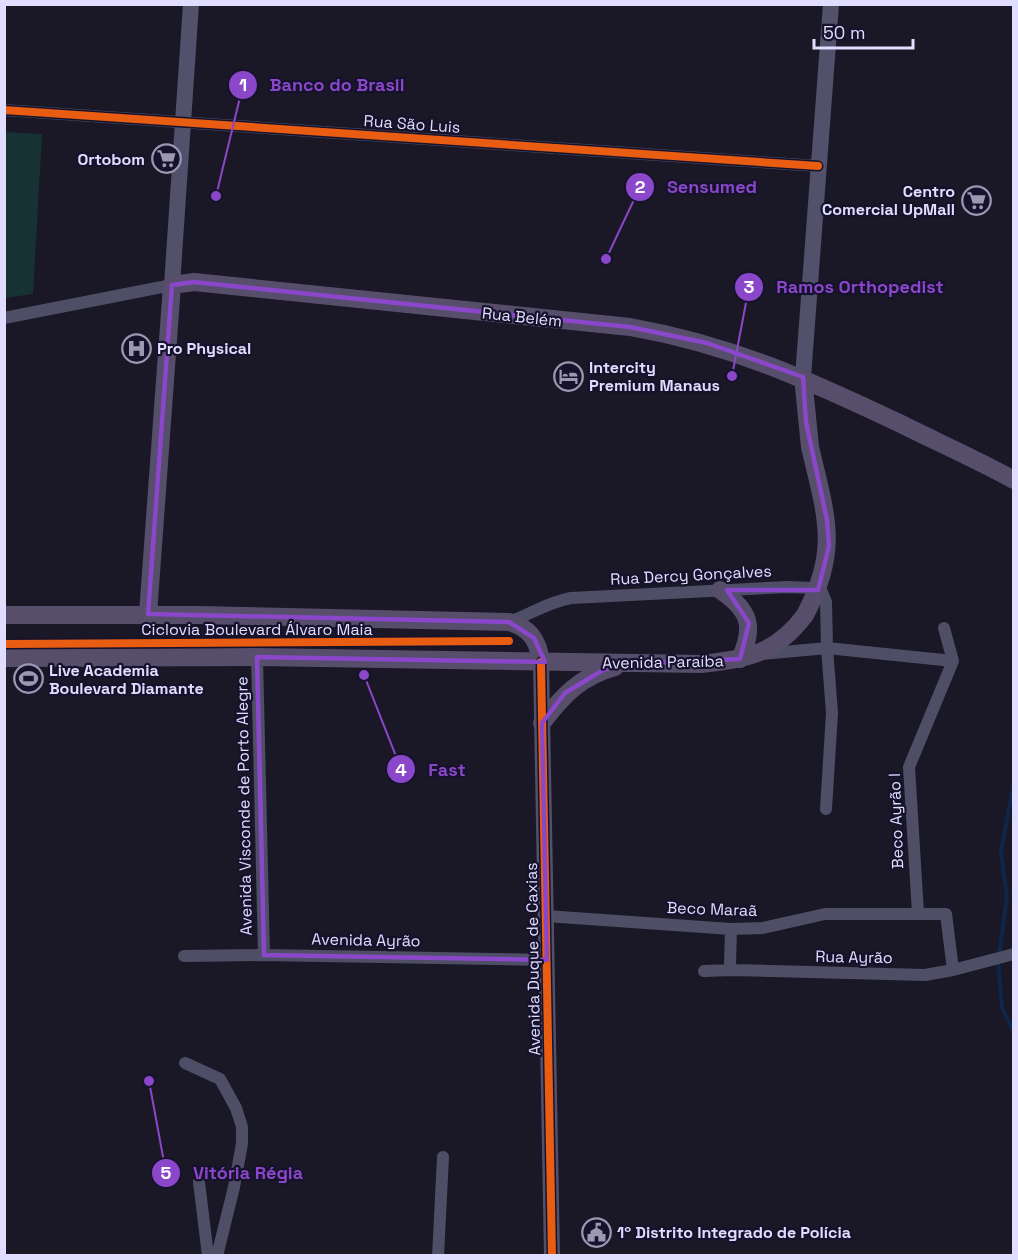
<svg xmlns="http://www.w3.org/2000/svg" width="1018" height="1260" viewBox="0 0 1018 1260" font-family="'Space Grotesk',sans-serif">
  <style>
    .green { fill: #163232 }
    .lines { fill: none; stroke-linecap: round; stroke-linejoin: round }
    .stream { stroke: #0f264b; stroke-width: 4 }
    .street { stroke: #4e4e66; stroke-width: 12 }
    .secondary { stroke: #51516c; stroke-width: 16 }
    .primary { stroke: #564e6b; stroke-width: 18 }
    .primary-bridge { stroke: #564e6b; stroke-width: 18 }
    .cycleway-casing { stroke: #16122c; stroke-width: 11 }
    .cycleway { stroke: #e95d12; stroke-width: 8 }
    .marked { fill: none; stroke: #8a47c9; stroke-width: 4.5; stroke-linejoin: round }
    .labels { text-anchor: middle; dominant-baseline: central; stroke-width: 4.5; stroke-linejoin: round; paint-order: stroke }
    .street-label { font-size: 16px; fill: #e0ddff; stroke: #16122c }
    .poi-label { font-size: 16px; font-weight: bold; fill: #e0ddff; stroke: #16122c; text-anchor: start }
    .leader { fill: none; stroke: #8a47c9; stroke-width: 2 }
    .callout-dot { fill: #8a47c9; stroke: #16122c; stroke-width: 2 }
    .mark-label { font-size: 18px; text-anchor: middle; font-weight: bold; fill: #fff }
    .callout-label { font-size: 18px; text-anchor: middle; font-weight: bold; fill: #8a47c9; stroke: #16122c; stroke-width: 4.5; stroke-linejoin: round; paint-order: stroke }
  </style>
  <rect width="100%" height="100%" fill="#1a1826"/>
  <!-- green -->
  <path class="green" d="M 5,132 L 42,134 L 33,294 L 5,298 Z"/>
  <g class="lines">
    <!-- stream -->
    <path class="stream" d="M 1014,782 L 1001,852 L 1007,897 L 998,962 L 1002,1008 L 1014,1032"/>
    <!-- street -->
    <path class="street" d="M 4,110 L 818,166
      M 4,318 L 172,285
      M 509,622 C 531,614 548,602 571,598 L 787,587 L 813,588 L 822,592 L 826,602 L 827,648 L 762,654
      M 257,657 L 264,955
      M 826,809 L 832,713 L 827,648 L 953,661
      M 918,913 L 909,767 L 953,661 L 944,628
      M 546,916 L 731,929 L 763,928 L 825,914 L 946,914 L 953,970
      M 731,929 L 730,965 L 733,970 L 925,975 L 953,970 L 1014,954
      M 184,956 L 264,955 L 547,960
      M 704,971 L 733,970
      M 185,1063 L 220,1079 L 236,1108 L 242,1127 L 242,1144 L 234,1187 L 217,1256
      M 199,1182 L 208,1256
      M 438,1256 L 443,1157"/>
    <!-- secondary -->
    <path class="secondary" d="M 172,285 L 191,4
      M 803,377 L 831,4
      M 541,662 L 552,1256"/>
    <!-- primary -->
    <path class="primary" d="M 803,377 L 810,447
      M 720,590 C 750,610 755,627 740,659
      M 148,614 L 172,285 L 194,282 L 630,327 C 732,345 806,379 899,423 C 937,442 976,459 1014,480
      M 4,615 L 198,615 L 509,622 C 530,628 538,640 541,662
      M 4,658 L 257,657 L 701,664 C 747,659 776,654 805,615
      M 542,723 C 562,696 581,676 615,667"/>
    <!-- primary-bridge -->
    <path class="primary-bridge" d="M 805,615 C 840,549 826,516 810,447"/>
    <defs>
      <path id="cycleway" d="M 4,110 L 818,166
        M 4,644 L 509,641
        M 541,662 L 552,1256"/>
    </defs>
    <!-- cycleway casing -->
    <use href="#cycleway" class="cycleway-casing"/>
    <!-- cycleway -->
    <use href="#cycleway" class="cycleway"/>
  </g>
  <!-- marked area -->
  <path class="marked" d="M 194,282 L 630,327 L 707,343 L 803,377 L 806,422 L 827,520 L 829,546 L 818,590 L 727,590 L 749,623 L 740,659 L 623,664 L 603,670 L 565,693 L 542,723 L 547,960 L 264,955 L 257,657 L 545,662 L 534,638 L 509,622 L 148,614 L 172,285 Z"/>
  <!-- icons -->
  <defs>
    <symbol id="supermarket-ring" viewBox="-11 -11 22 22"><circle r="9.5" fill="#16122c" stroke="#9b98b3" stroke-width="1.5"/><path d="M-6-5.5h2.5l.6 2H6L4.5 2H-2.5L-4.4-4H-6ZM-1.5 3.2a1.3 1.3 0 1 0 .1 0ZM3 3.2a1.3 1.3 0 1 0 .1 0Z" fill="#9b98b3"/></symbol>
    <symbol id="hospital-ring" viewBox="-11 -11 22 22"><circle r="9.5" fill="#16122c" stroke="#9b98b3" stroke-width="1.5"/><path d="M-5-5h3v3.5h4V-5h3V5h-3V1.5h-4V5h-3Z" fill="#9b98b3"/></symbol>
    <symbol id="hotel-ring" viewBox="-11 -11 22 22"><circle r="9.5" fill="#16122c" stroke="#9b98b3" stroke-width="1.5"/><path d="M-6-4.5h1.5V1H6V5H4.5V3h-9V5H-6ZM-4 0a1.8 1.8 0 1 1 3.6 0ZM.5 0V-2.5h3Q6-2.5 6 0Z" fill="#9b98b3"/></symbol>
    <symbol id="stadium-ring" viewBox="-11 -11 22 22"><circle r="9.5" fill="#16122c" stroke="#9b98b3" stroke-width="1.5"/><path d="M0-5a6.5 5 0 1 0 0 10a6.5 5 0 1 0 0-10ZM-3.5-1.8h7v3.6h-7Z" fill="#9b98b3"/></symbol>
    <symbol id="civic-ring" viewBox="-11 -11 22 22"><circle r="9.5" fill="#16122c" stroke="#9b98b3" stroke-width="1.5"/><path d="M-.6-6.5H3V-4.5H.6V-3L4-1V1h2V6H-6V1h2V-1L-.6-3ZM-1.2 2.5V6h2.4V2.5Z" fill="#9b98b3"/></symbol>
  </defs>
  <g fill-rule="evenodd">
    <use href="#supermarket-ring" x="150" y="142" width="33" height="33"/>
    <use href="#supermarket-ring" x="960" y="184" width="33" height="33"/>
    <use href="#hospital-ring" x="120" y="332" width="33" height="33"/>
    <use href="#hotel-ring" x="552" y="360" width="33" height="33"/>
    <use href="#stadium-ring" x="12" y="662" width="33" height="33"/>
    <use href="#civic-ring" x="580" y="1216" width="33" height="33"/>
  </g>
  <g class="labels">
    <!-- street labels -->
    <g class="street-label">
      <text transform="translate(412 124) rotate(4)">Rua São Luis</text>
      <text transform="translate(522 317) rotate(6)">Rua Belém</text>
      <text transform="translate(691 575) rotate(-3)">Rua Dercy Gonçalves</text>
      <text x="257" y="629">Ciclovia Boulevard Álvaro Maia</text>
      <text transform="translate(663 662) rotate(-1)">Avenida Paraíba</text>
      <text transform="translate(244 806) rotate(-91)">Avenida Visconde de Porto Alegre</text>
      <text transform="translate(896 821) rotate(-92)">Beco Ayrão I</text>
      <text transform="translate(712 909) rotate(2)">Beco Maraã</text>
      <text transform="translate(366 940) rotate(1)">Avenida Ayrão</text>
      <text transform="translate(854 957) rotate(1)">Rua Ayrão</text>
      <text transform="translate(533 959) rotate(-91)">Avenida Duque de Caxias</text>
    </g>
    <!-- poi labels -->
    <g class="poi-label">
      <text x="145" y="159" text-anchor="end">Ortobom</text>
      <text x="955" y="191" text-anchor="end">Centro<tspan x="955" dy="18">Comercial UpMall</tspan></text>
      <text x="157" y="348">Pro Physical</text>
      <text x="589" y="367">Intercity<tspan x="589" dy="18">Premium Manaus</tspan></text>
      <text x="49" y="670">Live Academia<tspan x="49" dy="18">Boulevard Diamante</tspan></text>
      <text x="617" y="1232">1º Distrito Integrado de Polícia</text>
    </g>
  </g>
  <!-- callouts -->
  <path class="leader" d="M216 196L243 85M606 259L640 187M732 376L749 287M364 675L401 769M149 1081L166 1173"/>
  <g class="callout-dot">
    <circle cx="216" cy="196" r="6"/>
    <circle cx="606" cy="259" r="6"/>
    <circle cx="732" cy="376" r="6"/>
    <circle cx="364" cy="675" r="6"/>
    <circle cx="149" cy="1081" r="6"/>
    <circle cx="243" cy="85" r="15"/>
    <circle cx="640" cy="187" r="15"/>
    <circle cx="749" cy="287" r="15"/>
    <circle cx="401" cy="769" r="15"/>
    <circle cx="166" cy="1173" r="15"/>
  </g>
  <g class="mark-label">
    <text x="243" y="91">1</text>
    <text x="640" y="193">2</text>
    <text x="749" y="293">3</text>
    <text x="401" y="776">4</text>
    <text x="166" y="1179">5</text>
  </g>
  <g class="callout-label">
    <text x="337" y="91">Banco do Brasil</text>
    <text x="712" y="193">Sensumed</text>
    <text x="860" y="293">Ramos Orthopedist</text>
    <text x="447" y="776">Fast</text>
    <text x="248" y="1179">Vitória Régia</text>
  </g>
  <!-- border -->
  <rect width="1018" height="1260" fill="none" stroke="#e0ddff" stroke-width="12"/>
  <!-- scale -->
  <path d="M814 39v9h99v-9" fill="none" stroke="#e0ddff" stroke-width="3"/>
  <text x="823" y="39" font-size="18" fill="#e0ddff" stroke="#16122c" stroke-width="4.5" paint-order="stroke">50 m</text>
</svg>
